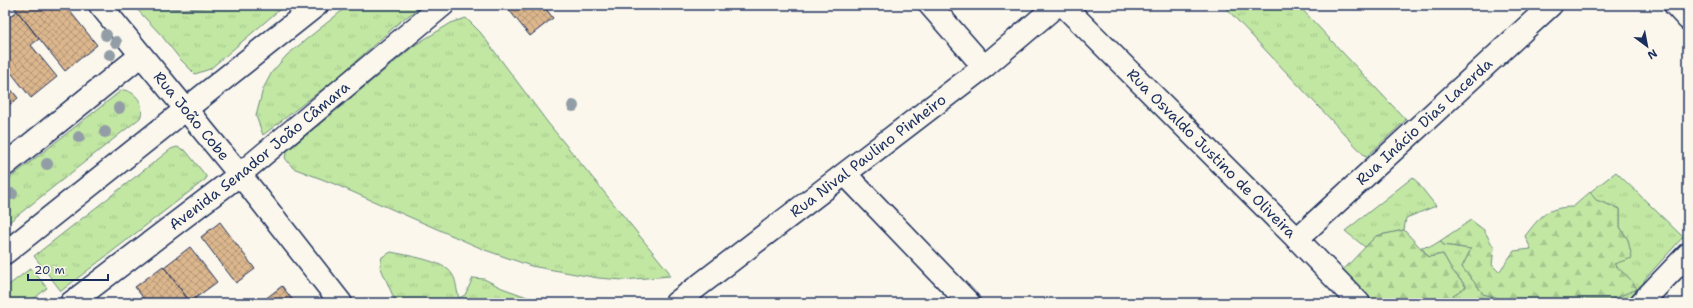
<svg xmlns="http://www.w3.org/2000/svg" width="1693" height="308" viewBox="0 0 1693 308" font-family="'Shantell Sans',sans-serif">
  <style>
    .grass { fill: url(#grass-tufts); stroke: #6e8b80 }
    .forest { fill: url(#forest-firs); stroke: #6e8b80 }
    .green { fill: #c1e7a2; stroke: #6e8b80 }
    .building { fill: url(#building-cross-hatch); stroke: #1b2f5e }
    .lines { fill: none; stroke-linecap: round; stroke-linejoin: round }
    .street-casing { stroke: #1b2f5e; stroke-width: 25 }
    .secondary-casing { stroke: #1b2f5e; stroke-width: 25 }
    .street { stroke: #fbf7ec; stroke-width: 22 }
    .secondary { stroke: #fbf7ec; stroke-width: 22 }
    .tree { fill: #929da6 }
    .labels { text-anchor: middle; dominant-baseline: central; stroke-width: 4; stroke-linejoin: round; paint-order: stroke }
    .street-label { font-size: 15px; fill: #1b2f5e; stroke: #fbf7ec }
  </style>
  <defs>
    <pattern id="grass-tufts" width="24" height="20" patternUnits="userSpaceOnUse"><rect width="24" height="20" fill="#c1e7a2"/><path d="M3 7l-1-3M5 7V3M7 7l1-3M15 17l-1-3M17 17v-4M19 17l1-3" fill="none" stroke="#a5c68e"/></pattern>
    <pattern id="forest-firs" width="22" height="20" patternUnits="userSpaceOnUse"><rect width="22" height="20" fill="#c1e7a2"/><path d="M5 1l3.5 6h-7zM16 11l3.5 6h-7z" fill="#a5c68e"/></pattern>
    <pattern id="building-cross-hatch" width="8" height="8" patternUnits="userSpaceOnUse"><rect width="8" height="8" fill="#dcb78d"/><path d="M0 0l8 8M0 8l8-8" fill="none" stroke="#b29576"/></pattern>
  </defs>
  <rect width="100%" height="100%" fill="#fbf7ec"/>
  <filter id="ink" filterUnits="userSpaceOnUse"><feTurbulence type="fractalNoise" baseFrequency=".025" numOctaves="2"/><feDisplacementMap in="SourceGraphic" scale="8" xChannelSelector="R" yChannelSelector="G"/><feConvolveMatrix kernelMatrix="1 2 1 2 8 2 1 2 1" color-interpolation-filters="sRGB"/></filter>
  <g filter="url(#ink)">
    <!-- grass -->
    <path class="grass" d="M 133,5 L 182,9 L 247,5 L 285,5 L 210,69 L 195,74 L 180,59 L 161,35 Z
      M 349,5 L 424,5 L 402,20 L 338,77 L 263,135 L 256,116 L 263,89 L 272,72 L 287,55 Z
      M 1223,5 L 1298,5 L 1406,120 L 1366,157 Z
      M 466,18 L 480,32 L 548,123 L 669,272 L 670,276 L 623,280 L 598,278 L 531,266 L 485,250 L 332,183 L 293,168 L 285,158 L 287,151 L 415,45 L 451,23 Z
      M 122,90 C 136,90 146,106 140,118 L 8,223 L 5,219 L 5,182 Z
      M 177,147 L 186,151 L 206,176 L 206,179 L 61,291 L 34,256 L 171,149 Z
      M 1616,172 L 1683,237 L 1645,279 L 1639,294 L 1625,303 L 1579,303 L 1586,300 L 1610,300 L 1631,280 L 1613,264 L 1628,240 L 1620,227 L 1620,209 L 1595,200 L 1590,192 Z
      M 1413,177 L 1436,206 L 1406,218 L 1404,230 L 1376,236 L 1365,247 L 1345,231 Z
      M 1440,241 L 1444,245 L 1471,249 L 1462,267 C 1469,277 1477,284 1483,294 L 1498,298 L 1505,303 L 1454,303 L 1453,295 L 1466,286 L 1452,270 L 1443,254 L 1429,257 L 1421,247 L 1432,246 Z
      M 391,252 C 405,255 445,261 452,274 C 457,281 456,290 459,298 L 465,295 L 473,278 L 484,279 L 502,288 L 544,303 L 396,303 L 380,266 L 382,257 Z"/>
    <!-- forest -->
    <path class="forest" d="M 1590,192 L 1596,200 L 1620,209 L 1620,227 L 1628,240 L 1632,258 L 1614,264 L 1631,280 L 1637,289 L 1610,300 L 1586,300 L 1579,303 L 1505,303 L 1498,298 L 1483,294 C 1477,284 1469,277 1462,267 L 1471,249 L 1444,245 L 1440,241 L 1471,220 L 1484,230 L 1494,248 L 1492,265 L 1499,272 L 1514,251 L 1531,249 L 1525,236 C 1540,217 1546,207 1573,207 Z
      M 1404,230 L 1429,257 L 1443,254 L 1452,270 L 1466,287 L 1453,295 L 1454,303 L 1374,303 L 1342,271 L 1376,236 Z"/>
    <!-- green -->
    <path class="green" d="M 31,268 L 47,288 L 30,302 L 5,303 L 5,288 Z"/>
    <!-- building -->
    <path class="building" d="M 17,5 L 65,5 L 97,45 L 65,71 L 14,7 Z
      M 505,5 L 543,5 L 553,18 L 530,36 Z
      M 17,11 L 39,39 L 31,45 L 57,77 L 31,98 L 5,65 L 5,21 Z
      M 5,82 L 18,98 L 5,108 Z
      M 220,222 L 255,269 L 236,283 L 201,237 Z
      M 190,247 L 217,282 L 190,302 L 164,267 Z
      M 163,266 L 164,267 L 191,303 L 147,303 L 135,287 Z
      M 282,286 L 295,303 L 260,303 Z"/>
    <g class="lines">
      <defs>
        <g id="street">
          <path id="s1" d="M 100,5 L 254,192 L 341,303"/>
          <path d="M 930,5 L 984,67"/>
          <path id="s2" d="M 1063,5 L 1297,239 L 1359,303"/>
          <path d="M 1675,5 L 1688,19"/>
          <path d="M 5,165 L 140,56"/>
          <path d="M 845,174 L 969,303"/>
          <path id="s3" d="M 1297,239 L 1551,5"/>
          <path id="s4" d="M 71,303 L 239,175 L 443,5"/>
          <path id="s5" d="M 676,303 L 984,67 L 1057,5"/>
          <path d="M 1641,303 L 1688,254"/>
        </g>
        <path id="secondary" d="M 5,253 L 317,5"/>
      </defs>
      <!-- street casing -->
      <use href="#street" class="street-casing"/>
      <!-- secondary casing -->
      <use href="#secondary" class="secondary-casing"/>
      <!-- street -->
      <use href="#street" class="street"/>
      <!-- secondary -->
      <use href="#secondary" class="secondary"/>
    </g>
    <!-- trees -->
    <g class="tree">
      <circle cx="106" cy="35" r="6"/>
      <circle cx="116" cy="42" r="6"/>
      <circle cx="110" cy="55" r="6"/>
      <circle cx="573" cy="106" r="6"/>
      <circle cx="119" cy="108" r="6"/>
      <circle cx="105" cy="132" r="6"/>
      <circle cx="79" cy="137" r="6"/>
      <circle cx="47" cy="164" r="6"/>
      <circle cx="12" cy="194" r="6"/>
    </g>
  </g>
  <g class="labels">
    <!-- street labels -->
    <g class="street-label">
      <text stroke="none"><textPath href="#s1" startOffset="144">Rua João Cobe</textPath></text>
      <text stroke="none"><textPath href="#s3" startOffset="173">Rua Inácio Dias Lacerda</textPath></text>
      <text stroke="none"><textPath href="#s2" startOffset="210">Rua Osvaldo Justino de Oliveira</textPath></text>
      <text stroke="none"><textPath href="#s4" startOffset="239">Avenida Senador João Câmara</textPath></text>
      <text stroke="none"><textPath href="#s5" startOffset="242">Rua Nival Paulino Pinheiro</textPath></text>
    </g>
  </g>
  <!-- margin -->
  <rect width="1693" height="308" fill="none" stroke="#fbf7ec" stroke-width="20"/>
  <rect x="10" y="10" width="1673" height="288" fill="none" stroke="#1b2f5e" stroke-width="1.5" filter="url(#ink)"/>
  <!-- north arrow -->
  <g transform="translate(1647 46) rotate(148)" stroke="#fbf7ec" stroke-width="3" paint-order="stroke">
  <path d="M0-3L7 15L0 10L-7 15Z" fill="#1b2f5e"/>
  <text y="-6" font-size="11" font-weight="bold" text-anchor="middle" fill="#1b2f5e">N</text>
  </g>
  <!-- scale -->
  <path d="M28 274v6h80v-6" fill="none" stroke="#1b2f5e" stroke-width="2"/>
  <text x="34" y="274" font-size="12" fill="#1b2f5e" stroke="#fbf7ec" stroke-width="3" paint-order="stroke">20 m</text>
</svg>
